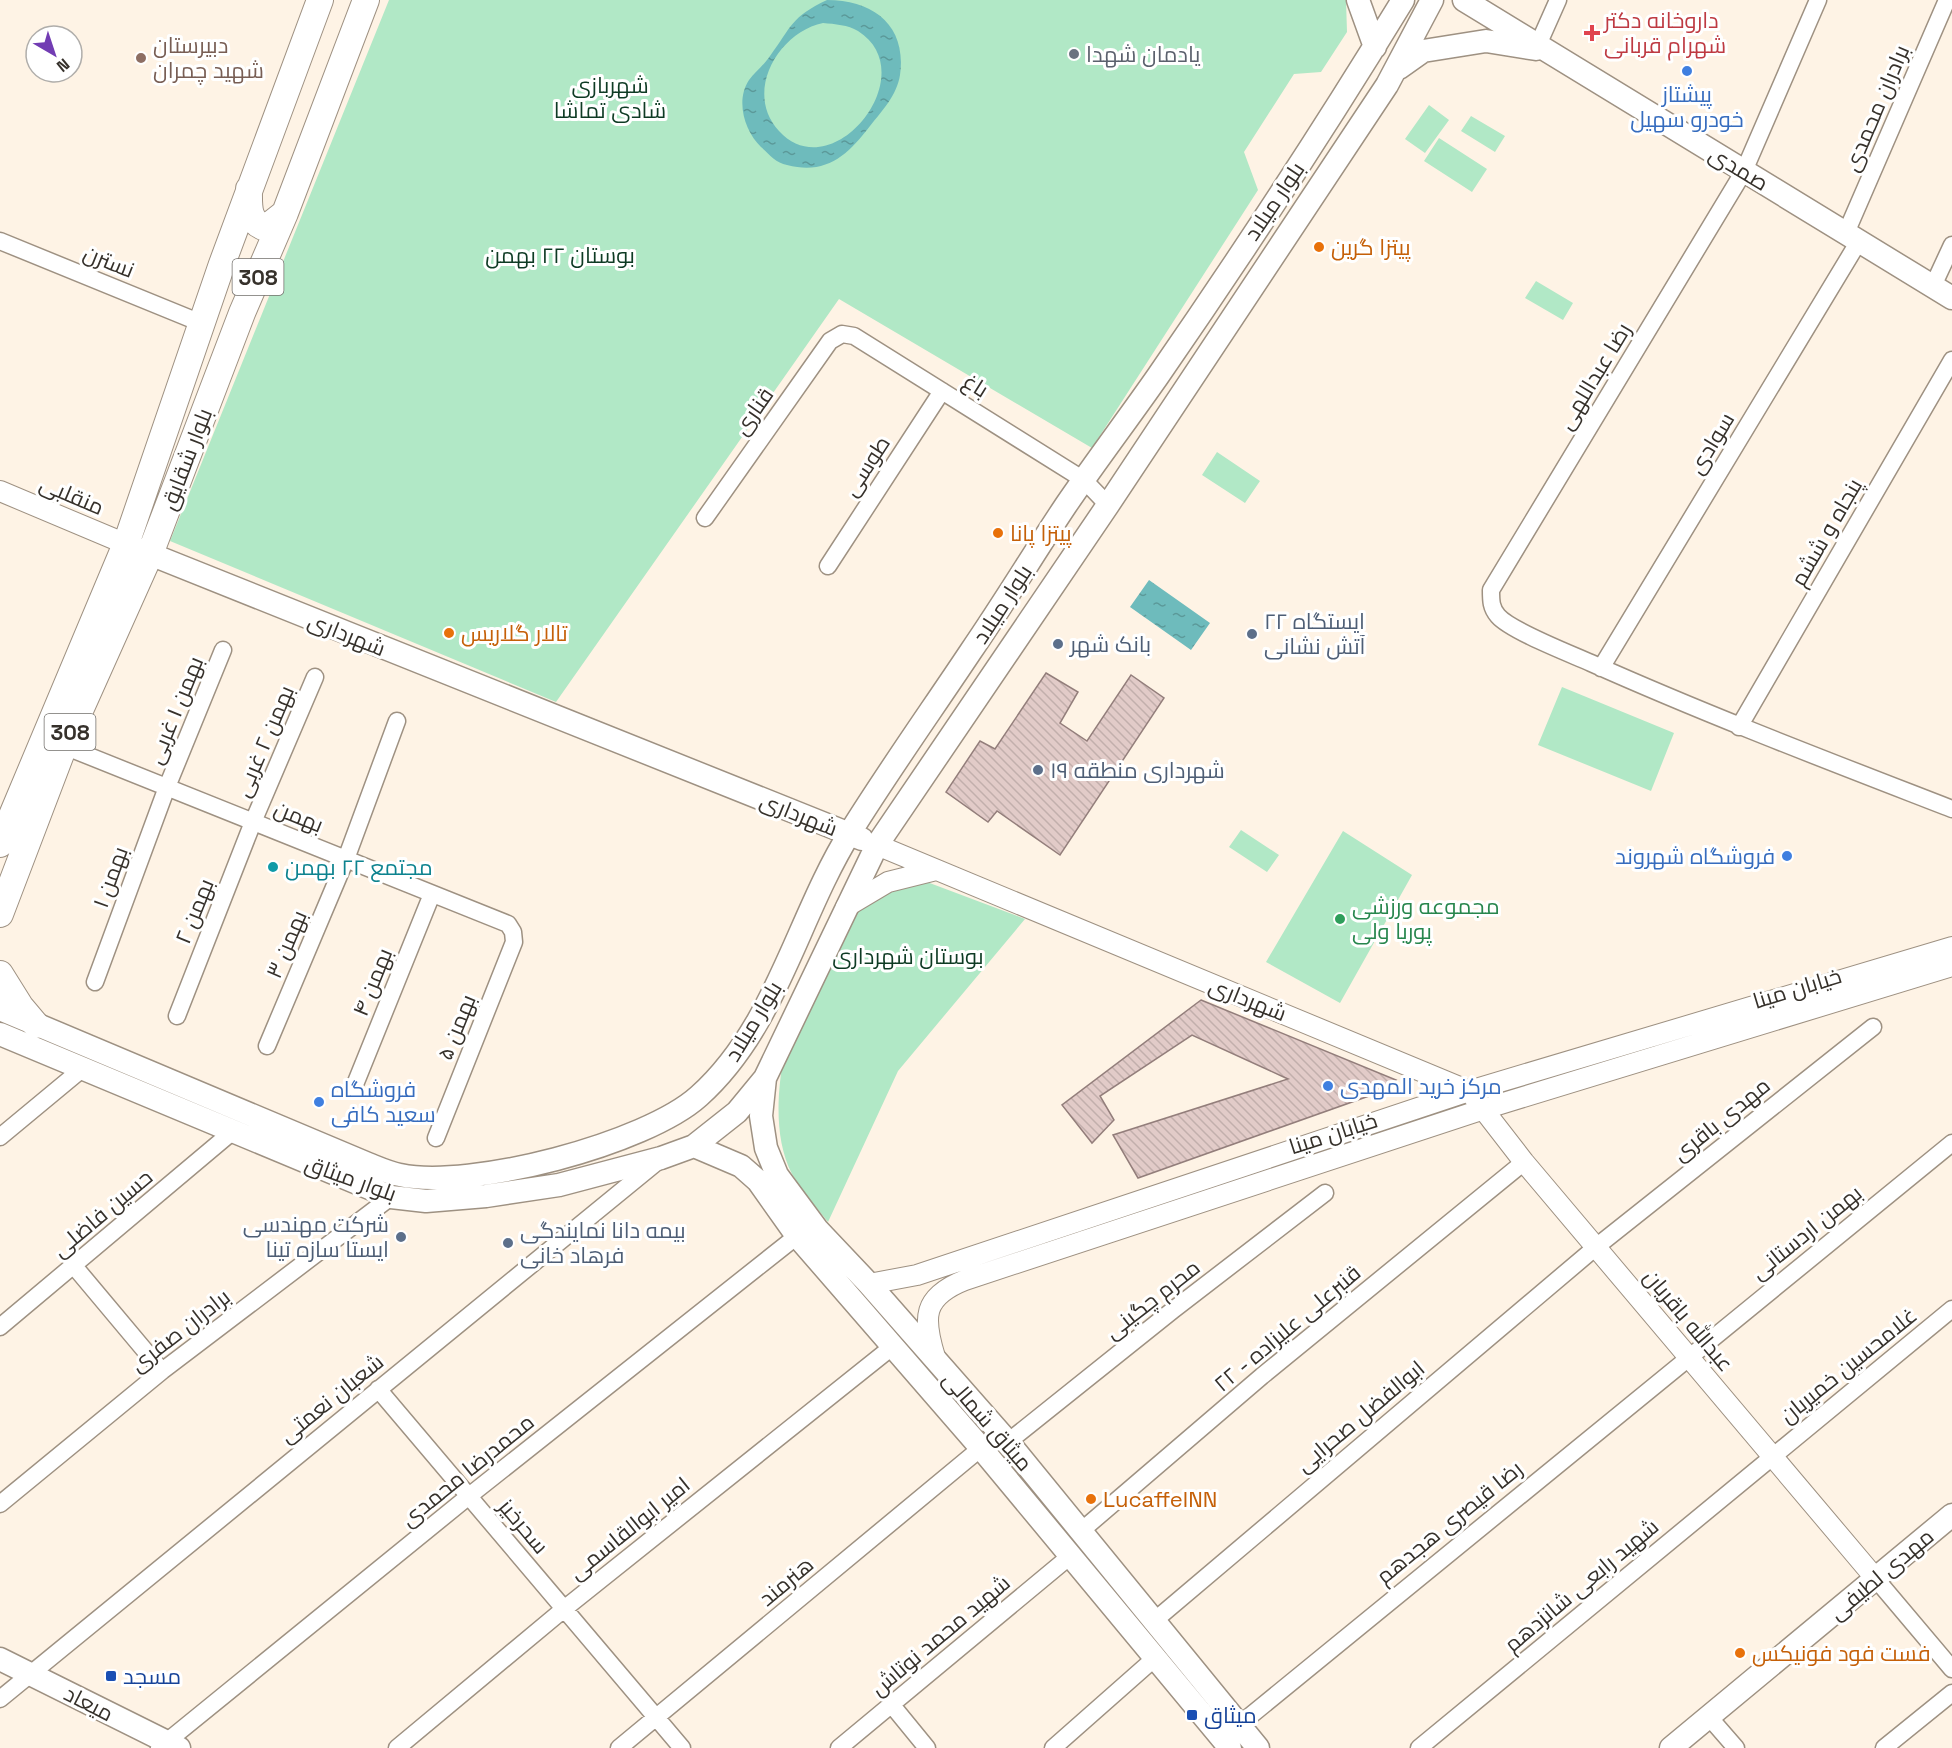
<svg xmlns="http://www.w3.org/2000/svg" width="1952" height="1748" viewBox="0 0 1952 1748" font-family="'Space Grotesk',Cairo,sans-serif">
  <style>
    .park { fill: #b1e8c6 }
    .water { fill: url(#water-ripples); fill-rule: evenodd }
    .building { fill: url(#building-back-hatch); stroke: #937e7b; stroke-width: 1.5 }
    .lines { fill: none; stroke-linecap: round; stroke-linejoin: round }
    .minor-casing { stroke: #9e9182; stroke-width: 19 }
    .tertiary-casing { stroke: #9e9182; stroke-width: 22 }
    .secondary-casing { stroke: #9e9182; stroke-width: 25 }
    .primary-casing { stroke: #9e9182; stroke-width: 28 }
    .minor { stroke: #fff; stroke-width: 16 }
    .tertiary { stroke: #fff; stroke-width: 20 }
    .secondary { stroke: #fff; stroke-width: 22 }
    .primary { stroke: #fff; stroke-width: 26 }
    .health-dot { fill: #e0444e; stroke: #fff; stroke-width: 2 }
    .worship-dot { fill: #6b7280; stroke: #fff; stroke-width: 2 }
    .education-dot { fill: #8d6e63; stroke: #fff; stroke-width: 2 }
    .shop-dot { fill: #3f7fe0; stroke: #fff; stroke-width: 2 }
    .food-dot { fill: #e8710a; stroke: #fff; stroke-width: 2 }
    .service-dot { fill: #5c6f8a; stroke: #fff; stroke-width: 2 }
    .culture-dot { fill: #0f9aa8; stroke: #fff; stroke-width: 2 }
    .leisure-dot { fill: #2e9e5b; stroke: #fff; stroke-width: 2 }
    .transit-dot { fill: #1a4fb4; stroke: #fff; stroke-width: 2 }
    .labels { text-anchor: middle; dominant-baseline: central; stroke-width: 6; stroke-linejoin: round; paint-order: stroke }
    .shield { fill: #fff; stroke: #726f6b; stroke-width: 1.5 }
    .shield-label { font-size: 21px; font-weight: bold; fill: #36312b }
    .health-label { font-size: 22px; fill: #be3a42; stroke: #fff; text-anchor: start }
    .education-label { font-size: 22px; fill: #785e54; stroke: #fff; text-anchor: start }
    .worship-label { font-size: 22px; fill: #5b616d; stroke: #fff; text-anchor: start }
    .park-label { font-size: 22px; fill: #0e3b24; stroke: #fff }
    .shop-label { font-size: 22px; fill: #366cbe; stroke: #fff; text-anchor: start }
    .street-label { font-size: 22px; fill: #36312b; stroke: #fff }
    .food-label { font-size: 22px; fill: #c56008; stroke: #fff; text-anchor: start }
    .service-label { font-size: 22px; fill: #4e5e75; stroke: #fff; text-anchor: start }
    .culture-label { font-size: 22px; fill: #0d838f; stroke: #fff; text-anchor: start }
    .leisure-label { font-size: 22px; fill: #27864d; stroke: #fff; text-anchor: start }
    .transit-label { font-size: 22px; fill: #164399; stroke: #fff; text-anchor: start }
  </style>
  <defs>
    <pattern id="water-ripples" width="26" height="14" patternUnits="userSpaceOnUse" patternTransform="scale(1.5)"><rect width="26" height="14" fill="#6ebbbc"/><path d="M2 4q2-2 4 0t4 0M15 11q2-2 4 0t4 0" fill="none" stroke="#5b9999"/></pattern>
    <pattern id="building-back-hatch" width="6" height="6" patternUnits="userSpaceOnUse" patternTransform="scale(1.5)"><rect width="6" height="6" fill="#e2cbc8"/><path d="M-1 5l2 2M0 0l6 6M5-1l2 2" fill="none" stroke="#c2afac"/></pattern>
  </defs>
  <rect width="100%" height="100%" fill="#fef3e5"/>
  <!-- park -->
  <path class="park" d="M 389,0 L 1346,0 L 1347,32 L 1321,72 L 1294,74 L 1244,152 L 1258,190 L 1092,448 L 839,299 L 556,702 L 170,541 Z
    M 1429,105 L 1449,120 L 1425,153 L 1405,139 Z
    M 1471,116 L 1505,136 L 1495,152 L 1461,131 Z
    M 1439,138 L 1487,169 L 1472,192 L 1424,161 Z
    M 1536,281 L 1573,303 L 1563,320 L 1525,298 Z
    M 1217,452 L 1260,481 L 1245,503 L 1202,475 Z
    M 1562,687 L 1674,733 L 1651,791 L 1538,745 Z
    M 1241,830 L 1279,855 L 1267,872 L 1229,847 Z
    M 1343,831 L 1412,875 L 1340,1003 L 1266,962 Z
    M 927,882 L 1025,919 L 898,1071 L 828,1222 C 816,1207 802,1191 792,1174 C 774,1139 777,1093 784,1055 L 858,910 L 890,890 Z"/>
  <!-- water -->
  <path class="water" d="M 827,0 C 874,0 907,26 900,75 C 897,95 882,111 870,126 C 847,156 826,175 787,165 C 776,163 769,154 761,147 C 745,132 735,101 749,80 C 755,72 764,65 770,56 C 792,26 791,17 827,0 ZM 823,23 C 835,24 848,25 858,31 C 925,73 833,190 779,131 C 743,92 779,32 823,23 Z
    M 1149,580 L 1210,623 L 1191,650 L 1130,607 Z"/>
  <!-- building -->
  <path class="building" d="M 1046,673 L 1078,692 L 1060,723 L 1087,741 L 1131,675 L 1164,698 L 1060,855 L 997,811 L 988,822 L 946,792 L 980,741 L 995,749 Z
    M 1201,1000 L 1396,1080 L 1383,1091 L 1138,1178 L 1113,1135 L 1288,1079 L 1192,1035 L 1100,1096 L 1114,1120 L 1092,1143 L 1062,1105 Z"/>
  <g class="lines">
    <defs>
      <path id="minor" d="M 1818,0 L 1744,171 L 1491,590 C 1491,601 1491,608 1498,616 C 1511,631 1571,654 1591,663 C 1710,716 1831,762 1952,809
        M 1538,45 L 1558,0
        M 1846,233 L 1947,0
        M 0,241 L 201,323
        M 1933,286 L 1952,245
        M 705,518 L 830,341 L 842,334 L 854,336 L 1084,480 L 1108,505
        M 828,566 L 942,391
        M 1601,668 L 1859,241
        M 1739,727 L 1952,360
        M 64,746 L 508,924 L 513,932 L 514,942 L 436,1138
        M 95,982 L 167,787 L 223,650
        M 177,1016 L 253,822 L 315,677
        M 267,1046 L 346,859 L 397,721
        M 354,1087 L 432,894
        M 0,1137 L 82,1069
        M 74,1266 L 162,1371
        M 0,1327 L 232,1132
        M 378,1389 L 682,1748
        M 1008,1442 L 1173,1310 L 1325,1193
        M 0,1504 L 162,1371 L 391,1197
        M 1081,1531 L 1262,1376 L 1524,1162
        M 1876,1579 L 1952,1669
        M 1154,1621 L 1596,1247 L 1873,1027
        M 0,1699 L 657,1162
        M 891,1704 L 927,1748
        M 1709,1717 L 1736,1748
        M 1239,1725 L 1952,1143
        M 159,1748 L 469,1496 L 797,1236
        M 397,1748 L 564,1609 L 892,1347
        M 619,1748 L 981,1448
        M 839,1748 L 1069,1557
        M 1053,1748 L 1155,1658
        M 1419,1748 L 1952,1309
        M 1884,1748 L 1952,1693"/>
      <path id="tertiary" d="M 0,491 L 126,544
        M 877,845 L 1469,1091 L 1524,1162 L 1876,1579
        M 846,907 L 888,882 L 936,870
        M 869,1284 L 917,1275 L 1469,1091 L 1952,947
        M 935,1357 C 923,1318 922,1297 965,1280 L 1484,1109 L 1952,966"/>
      <path id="secondary" d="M 1358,0 L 1375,47
        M 1464,0 L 1952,298
        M 1399,68 L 1423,51 L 1486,41 L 1536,49
        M 135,548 L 862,839
        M 0,1009 L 368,1164 C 378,1168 389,1173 400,1175 C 470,1190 646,1144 699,1096 C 777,1026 797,917 851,831 C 889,770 931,711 971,651 C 1004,603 1034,553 1066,505 C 1096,461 1128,419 1158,376 C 1243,253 1325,128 1403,0
        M 0,1034 L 391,1197 L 426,1201 L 486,1196 L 559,1185 L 661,1158 L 694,1146 L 737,1112 L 765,1078 L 877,845 L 1108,505 L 1387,85 L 1432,0
        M 765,1078 L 761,1116 L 766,1148 L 777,1175 L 817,1229 L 869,1284 L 1008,1442 L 1258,1748
        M 694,1146 L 741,1166 L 758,1181 L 797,1236 L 981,1448 L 1230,1748
        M 0,1659 L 179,1748
        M 1671,1748 L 1952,1515"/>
      <path id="primary" d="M 249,189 C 249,206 247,222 266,228 L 285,213
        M 0,844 L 126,544 L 222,264 L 320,0
        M 0,914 L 64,746 L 150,554 L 242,313 L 285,213 L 366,0
        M 0,974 L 20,1006 L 36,1025"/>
    </defs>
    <!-- minor casing -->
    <use href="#minor" class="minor-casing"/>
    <!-- tertiary casing -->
    <use href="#tertiary" class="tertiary-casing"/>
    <!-- secondary casing -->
    <use href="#secondary" class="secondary-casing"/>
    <!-- primary casing -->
    <use href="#primary" class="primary-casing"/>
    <!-- minor -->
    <use href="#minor" class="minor"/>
    <!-- tertiary -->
    <use href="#tertiary" class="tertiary"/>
    <!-- secondary -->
    <use href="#secondary" class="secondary"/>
    <!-- primary -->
    <use href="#primary" class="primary"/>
  </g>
  <!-- markers -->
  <path class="health-dot" d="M1589 24h6v6h6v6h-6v6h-6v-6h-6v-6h6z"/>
  <circle class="worship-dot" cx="1074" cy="54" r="6"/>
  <circle class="education-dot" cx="141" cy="58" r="6"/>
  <g class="shop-dot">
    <circle cx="1687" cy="71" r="6"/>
    <circle cx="1787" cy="856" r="6"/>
    <circle cx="1328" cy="1086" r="6"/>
    <circle cx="319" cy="1102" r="6"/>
  </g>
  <g class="food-dot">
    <circle cx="1319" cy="247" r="6"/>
    <circle cx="998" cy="533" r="6"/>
    <circle cx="449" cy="633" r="6"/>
    <circle cx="1091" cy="1499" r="6"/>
    <circle cx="1740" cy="1653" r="6"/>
  </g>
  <g class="service-dot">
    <circle cx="1252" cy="634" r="6"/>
    <circle cx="1058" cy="644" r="6"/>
    <circle cx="1038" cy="770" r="6"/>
    <circle cx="401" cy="1237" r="6"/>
    <circle cx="508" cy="1243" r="6"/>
  </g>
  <circle class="culture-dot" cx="273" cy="867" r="6"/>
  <circle class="leisure-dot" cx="1340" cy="919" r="6"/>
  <g class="transit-dot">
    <rect x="105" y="1670" width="12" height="12" rx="3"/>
    <rect x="1186" y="1709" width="12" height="12" rx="3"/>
  </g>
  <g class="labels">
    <!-- shield labels -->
    <g class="shield">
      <rect x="232.5" y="259" width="51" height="36" rx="4.5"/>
      <rect x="44.5" y="714" width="51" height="36" rx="4.5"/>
    </g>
    <g class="shield-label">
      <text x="258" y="277">308</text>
      <text x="70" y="732">308</text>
    </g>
    <!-- health labels -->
    <g class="health-label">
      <text x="1604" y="20">داروخانه دکتر<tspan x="1604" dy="25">شهرام قربانی</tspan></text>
    </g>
    <!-- education labels -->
    <g class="education-label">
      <text x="153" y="45">دبیرستان<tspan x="153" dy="25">شهید چمران</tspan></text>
    </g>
    <!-- worship labels -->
    <g class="worship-label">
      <text x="1086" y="54">یادمان شهدا</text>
    </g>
    <!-- park labels -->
    <g class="park-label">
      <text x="610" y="85">شهربازی<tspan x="610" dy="25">شادی تماشا</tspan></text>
      <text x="560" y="255">بوستان ۲۲ بهمن</text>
      <text x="908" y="956">بوستان شهرداری</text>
    </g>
    <!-- shop labels -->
    <g class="shop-label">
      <text x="1687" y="94" text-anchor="middle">پیشتاز<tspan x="1687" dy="25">خودرو سهیل</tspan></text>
      <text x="1775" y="856" text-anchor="end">فروشگاه شهروند</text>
      <text x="1340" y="1086">مرکز خرید المهدی</text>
      <text x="331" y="1089">فروشگاه<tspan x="331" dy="25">سعید کافی</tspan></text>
    </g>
    <!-- street labels -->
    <g class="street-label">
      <text transform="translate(1876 108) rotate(-67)">برادران محمدی</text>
      <text transform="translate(1739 168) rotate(31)">صمدی</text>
      <text transform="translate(1274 201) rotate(-56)">بلوار میلاد</text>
      <text transform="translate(109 261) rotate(22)">نسترن</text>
      <text transform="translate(1594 376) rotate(-59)">رضا عبداللهی</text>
      <text transform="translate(976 385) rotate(32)">باغ</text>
      <text transform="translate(753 411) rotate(-55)">قناری</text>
      <text transform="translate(1711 443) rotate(-59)">سوادی</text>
      <text transform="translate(186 459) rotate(-69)">بلوار شقایق</text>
      <text transform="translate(866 466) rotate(-57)">طوسی</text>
      <text transform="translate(72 495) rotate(23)">منقلبی</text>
      <text transform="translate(1826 532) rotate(-60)">پنجاه و ششم</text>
      <text transform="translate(1002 604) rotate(-57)">بلوار میلاد</text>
      <text transform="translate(347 634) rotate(22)">شهرداری</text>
      <text transform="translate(175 710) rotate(-68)">بهمن ۱ غربی</text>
      <text transform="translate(264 741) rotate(-67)">بهمن ۲ غربی</text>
      <text transform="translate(799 814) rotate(22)">شهرداری</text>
      <text transform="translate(299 816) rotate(22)">بهمن</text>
      <text transform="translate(110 877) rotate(-70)">بهمن ۱</text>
      <text transform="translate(194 911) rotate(-68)">بهمن ۲</text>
      <text transform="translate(286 944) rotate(-67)">بهمن ۳</text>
      <text transform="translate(372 982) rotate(-68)">بهمن ۴</text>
      <text transform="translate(1797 988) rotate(-17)">خیابان مینا</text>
      <text transform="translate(1248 999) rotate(22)">شهرداری</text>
      <text transform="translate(753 1021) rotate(-59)">بلوار میلاد</text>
      <text transform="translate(456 1027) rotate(-68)">بهمن ۵</text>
      <text transform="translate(1721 1119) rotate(-39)">مهدی باقری</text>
      <text transform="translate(1333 1133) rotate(-18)">خیابان مینا</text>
      <text transform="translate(351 1178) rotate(20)">بلوار میثاق</text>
      <text transform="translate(102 1213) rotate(-40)">حسین فاضلی</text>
      <text transform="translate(1806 1232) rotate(-39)">بهمن اردستانی</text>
      <text transform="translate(1152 1299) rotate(-38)">محرم چگینی</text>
      <text transform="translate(1689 1320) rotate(50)">عبدالله باقریان</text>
      <text transform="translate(1287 1328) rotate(-40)">قنبرعلی علیزاده - ۲۲</text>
      <text transform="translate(180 1330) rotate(-38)">برادران صفری</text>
      <text transform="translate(1848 1365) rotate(-39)">غلامحسین خمیریان</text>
      <text transform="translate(331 1398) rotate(-39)">شعبان نعمتی</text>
      <text transform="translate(1360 1416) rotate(-40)">ابوالفضل صحرایی</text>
      <text transform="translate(988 1421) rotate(49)">میثاق شمالی</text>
      <text transform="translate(467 1470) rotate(-39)">محمدرضا محمدی</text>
      <text transform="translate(1449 1522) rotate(-39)">رضا قیصری هجدهم</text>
      <text transform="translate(524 1526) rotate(50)">سحرخیز</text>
      <text transform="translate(629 1528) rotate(-39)">امیر ابوالقاسمی</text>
      <text transform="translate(1881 1574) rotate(-40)">مهدی لطیفی</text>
      <text transform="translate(786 1581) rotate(-40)">هنرمند</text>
      <text transform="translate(1581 1585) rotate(-40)">شهید رابعی شانزدهم</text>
      <text transform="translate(940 1635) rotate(-40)">شهید محمد نوتاش</text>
      <text transform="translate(89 1703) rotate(27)">میعاد</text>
    </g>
    <!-- food labels -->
    <g class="food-label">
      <text x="1331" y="247">پیتزا گرین</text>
      <text x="1010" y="533">پیتزا پانا</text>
      <text x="461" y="633">تالار گلاریس</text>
      <text x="1103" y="1499">LucaffeINN</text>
      <text x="1752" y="1653">فست فود فونیکس</text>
    </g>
    <!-- service labels -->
    <g class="service-label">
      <text x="1264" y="621">ایستگاه ۲۲<tspan x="1264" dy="25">آتش نشانی</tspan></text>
      <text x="1070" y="644">بانک شهر</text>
      <text x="1050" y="770">شهرداری منطقه ۱۹</text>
      <text x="389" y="1224" text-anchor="end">شرکت مهندسی<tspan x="389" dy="25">ایستا سازه تینا</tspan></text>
      <text x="520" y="1230">بیمه دانا نمایندگی<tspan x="520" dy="25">فرهاد خانی</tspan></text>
    </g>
    <!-- culture labels -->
    <g class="culture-label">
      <text x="285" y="867">مجتمع ۲۲ بهمن</text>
    </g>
    <!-- leisure labels -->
    <g class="leisure-label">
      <text x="1352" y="906">مجموعه ورزشی<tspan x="1352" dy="25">پوریا ولی</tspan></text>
    </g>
    <!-- transit labels -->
    <g class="transit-label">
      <text x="123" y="1676">مسجد</text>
      <text x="1204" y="1715">میثاق</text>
    </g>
  </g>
  <!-- north arrow -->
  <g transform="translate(54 54) rotate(141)"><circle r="28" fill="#ffffff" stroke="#afadaa" stroke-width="1.5"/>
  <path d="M0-4.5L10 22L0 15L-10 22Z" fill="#723cb3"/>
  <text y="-9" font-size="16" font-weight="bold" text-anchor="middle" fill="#36312b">N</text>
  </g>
</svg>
